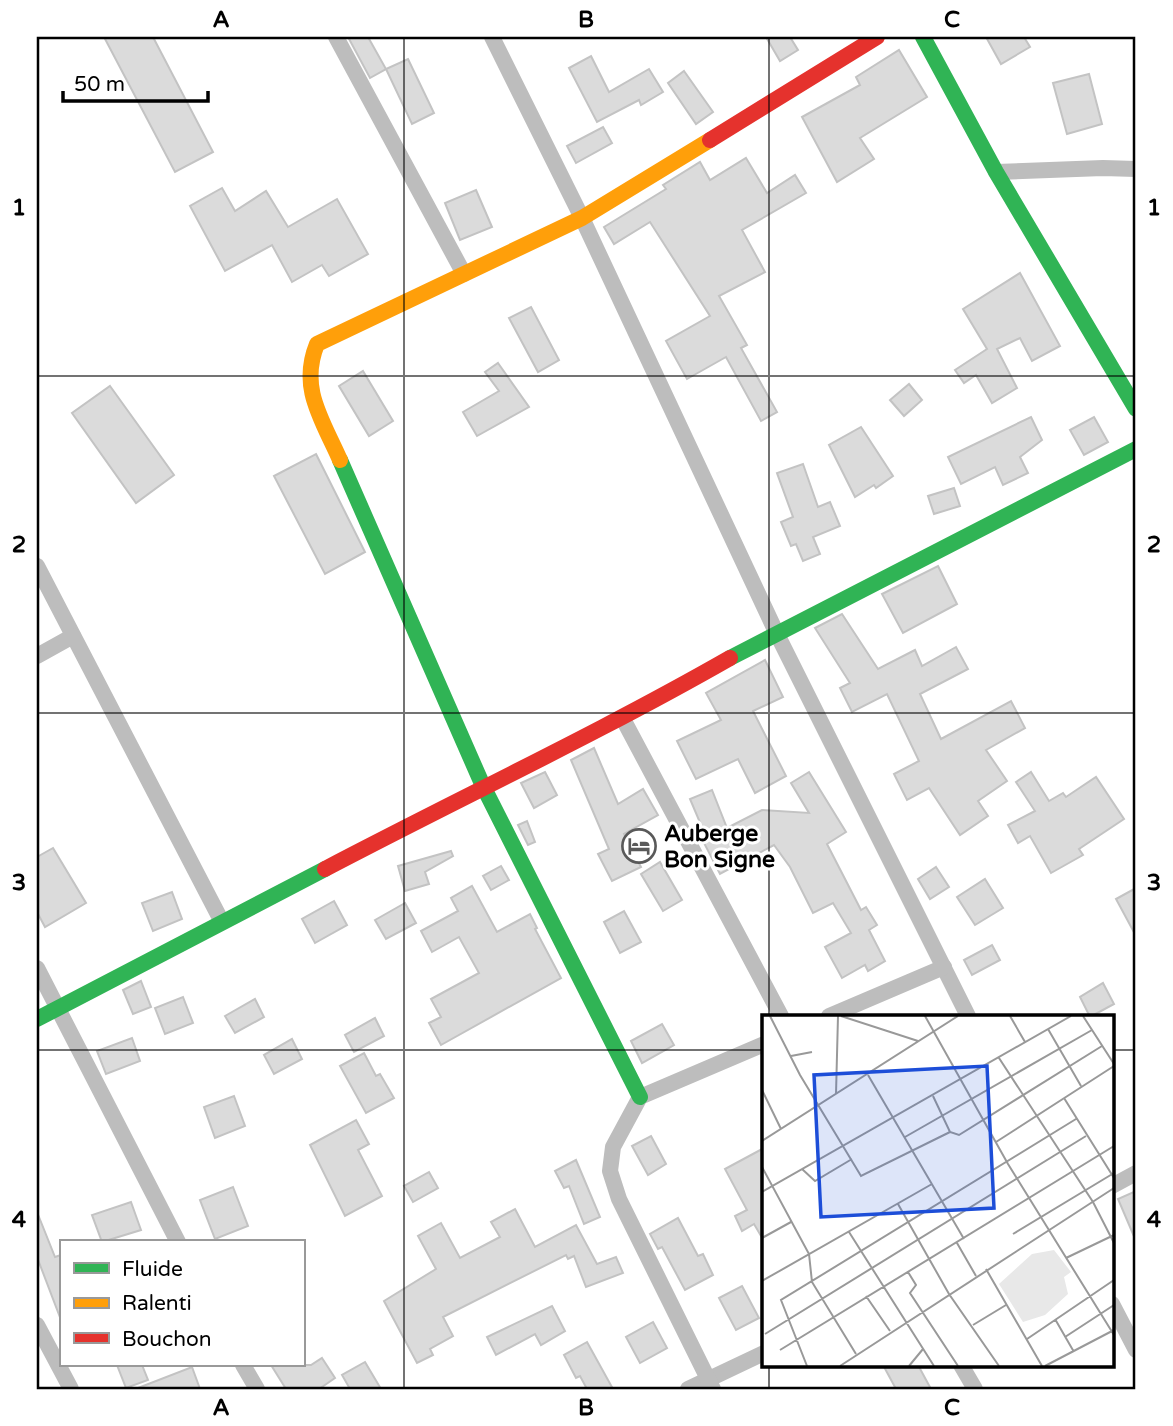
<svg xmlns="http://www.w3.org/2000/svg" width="1173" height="1426" font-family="'Varela Round',sans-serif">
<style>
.building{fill:#dbdbdb;stroke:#c3c3c3;stroke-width:2}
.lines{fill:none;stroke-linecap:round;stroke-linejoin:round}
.street{stroke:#bdbdbd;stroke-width:16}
.fast{stroke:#30b455;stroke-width:16}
.slow{stroke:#ff9f0a;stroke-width:16}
.jam{stroke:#e5322d;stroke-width:16}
.grid{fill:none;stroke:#000;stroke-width:2;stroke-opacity:0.55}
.labels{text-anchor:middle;stroke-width:6;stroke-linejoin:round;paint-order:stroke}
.poi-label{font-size:23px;font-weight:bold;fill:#000;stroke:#fff;text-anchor:start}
.inset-road{fill:none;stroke:#999;stroke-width:2}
.view{fill:#1d4ed8;fill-opacity:0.15;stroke:#1d4ed8;stroke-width:3.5}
.inset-edge{fill:none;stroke:#000;stroke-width:3.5}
.neatline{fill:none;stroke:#000;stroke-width:2.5}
.grid-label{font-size:23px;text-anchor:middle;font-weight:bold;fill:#000}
</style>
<rect width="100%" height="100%" fill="#fff"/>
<g class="building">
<path d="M104 37H153L213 152 175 172Z"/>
<path d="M348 37H368L386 69 370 78Z"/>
<path d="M766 37H790L798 50 780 61Z"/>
<path d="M986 37H1024L1030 47 1001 64Z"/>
<path d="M899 50 927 97 860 138 874 159 837 182 802 117 860 85 856 77Z"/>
<path d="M591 56 609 92 649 69 663 92 641 105 639 100 597 122 569 68Z"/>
<path d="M408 59 434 113 412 124 386 69Z"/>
<path d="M684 71 713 112 696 124 668 83Z"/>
<path d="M1089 74 1102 124 1067 134 1053 83Z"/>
<path d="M603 127 612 143 576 163 567 146Z"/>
<path d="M746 158 767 193 795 175 806 193 742 230 765 272 719 296 747 345 741 348 777 412 761 421 726 357 687 379 666 341 710 316 650 222 614 244 604 227 666 189 663 185 700 162 710 180Z"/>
<path d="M222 188 235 211 266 191 288 227 337 199 368 254 329 276 322 265 292 282 272 245 225 271 190 206Z"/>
<path d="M476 190 492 227 460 240 445 203Z"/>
<path d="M1020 273 1060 346 1032 361 1020 338 997 349 1017 388 992 403 976 375 964 383 955 370 987 349 963 309Z"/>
<path d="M531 307 559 360 538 372 509 318Z"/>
<path d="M498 363 529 407 477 436 463 412 499 391 485 372Z"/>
<path d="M363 371 393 421 369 436 339 386Z"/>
<path d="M909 384 922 400 904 416 890 400Z"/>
<path d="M110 386 174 475 136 503 72 413Z"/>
<path d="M1031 417 1042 440 1020 457 1028 473 1003 485 995 467 961 484 948 457Z"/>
<path d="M1094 417 1108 442 1084 455 1070 430Z"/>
<path d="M861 427 893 476 876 488 874 485 855 497 829 445Z"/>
<path d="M316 454 365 552 325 574 274 476Z"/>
<path d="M803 464 818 507 830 502 840 526 813 537 820 554 803 561 796 544 791 546 781 522 793 517 777 473Z"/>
<path d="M954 488 960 506 934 514 928 496Z"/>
<path d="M938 566 957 604 903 633 882 594Z"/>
<path d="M842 614 878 669 915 650 922 666 956 647 968 669 920 694 941 739 1011 701 1025 728 986 750 1007 781 978 801 988 816 960 835 929 788 907 800 894 774 919 761 887 694 852 712 840 688 850 683 815 628Z"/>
<path d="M765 660 783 697 753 711 786 776 755 793 738 759 696 779 677 741 721 720 706 693Z"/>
<path d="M594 748 618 804 643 789 658 815 624 834 641 867 612 881 598 854 609 849 571 760Z"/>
<path d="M545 772 557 795 534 808 521 783Z"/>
<path d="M809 772 846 832 827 844 861 910 866 907 877 925 869 930 885 961 868 971 865 965 842 978 825 947 851 933 833 903 813 913 790 867 774 845 720 874 703 841 707 839 690 799 712 790 727 828 762 810 809 813 791 783Z"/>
<path d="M1031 772 1049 801 1063 793 1066 797 1096 777 1124 819 1079 849 1083 855 1051 873 1030 836 1018 843 1008 825 1035 811 1016 782Z"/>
<path d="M527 821 535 842 528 845 518 825Z"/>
<path d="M53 848 86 903 45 927 37 912V857Z"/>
<path d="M451 851 453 856 425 872 429 884 405 891 398 866Z"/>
<path d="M660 862 682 900 663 911 641 874Z"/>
<path d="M501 866 509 880 491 890 483 876Z"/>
<path d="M936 867 949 887 930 899 918 879Z"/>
<path d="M985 879 1003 908 975 925 957 897Z"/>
<path d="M472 886 497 932 530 914 537 928 535 929 561 978 441 1045 429 1023 441 1017 431 999 479 973 459 937 432 952 421 931 458 911 451 898Z"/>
<path d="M1136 888V936L1116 899Z"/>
<path d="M172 892 182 919 153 931 142 903Z"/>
<path d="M334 901 347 925 315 943 302 919Z"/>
<path d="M405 903 416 923 386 939 375 920Z"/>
<path d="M624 911 641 942 620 953 604 922Z"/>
<path d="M992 945 1000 960 972 975 964 960Z"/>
<path d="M141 981 151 1007 133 1014 123 990Z"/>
<path d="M1103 983 1114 1004 1090 1017 1080 997Z"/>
<path d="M183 997 193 1023 165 1034 155 1008Z"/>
<path d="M255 999 264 1017 235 1033 225 1016Z"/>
<path d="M375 1018 384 1036 354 1052 345 1035Z"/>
<path d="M662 1024 674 1045 642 1063 631 1041Z"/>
<path d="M132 1038 140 1061 106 1074 97 1051Z"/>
<path d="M292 1039 302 1059 274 1074 264 1055Z"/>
<path d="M364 1053 376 1076 380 1074 394 1098 366 1113 340 1066Z"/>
<path d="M234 1096 245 1126 215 1138 204 1107Z"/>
<path d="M356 1120 369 1144 358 1150 382 1196 345 1216 310 1145Z"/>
<path d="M651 1136 666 1164 648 1175 632 1146Z"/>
<path d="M764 1148V1241L754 1224 742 1231 735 1216 747 1210 725 1169Z"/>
<path d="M576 1160 600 1217 584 1224 569 1186 564 1188 555 1171Z"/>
<path d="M429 1172 438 1188 413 1202 404 1186Z"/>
<path d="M233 1187 248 1226 215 1239 200 1200Z"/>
<path d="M1136 1191V1241L1118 1199Z"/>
<path d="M131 1202 141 1230 102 1242 92 1215Z"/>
<path d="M515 1209 535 1247 576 1225 597 1264 616 1257 623 1273 586 1287 574 1256 568 1259 566 1255 443 1317 453 1336 430 1349 433 1355 417 1363 384 1301 436 1269 418 1236 441 1223 460 1258 500 1237 491 1222Z"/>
<path d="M37 1212 55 1257 61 1255V1320L37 1257Z"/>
<path d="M678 1218 698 1256 703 1254 713 1275 685 1290 662 1247 658 1249 650 1234Z"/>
<path d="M742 1286 759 1318 736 1330 719 1298Z"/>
<path d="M552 1306 565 1331 541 1345 535 1334 496 1355 487 1337Z"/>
<path d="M653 1322 667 1348 640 1363 626 1337Z"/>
<path d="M587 1342 613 1389H587L580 1376 576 1378 564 1355Z"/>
<path d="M322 1358 335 1378 319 1389H286L271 1365H311Z"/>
<path d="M365 1362 381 1389H350L342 1375Z"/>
<path d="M117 1365H142L148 1380 126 1388Z"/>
<path d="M883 1365H918L931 1389H896Z"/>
<path d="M192 1367 200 1389H138V1388Z"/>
</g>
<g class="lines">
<g class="street">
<path d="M336 37 464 274"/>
<path d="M492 37 582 218 776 632 968 1016"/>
<path d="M996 172 1103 168 1136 169"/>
<path d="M37 566 222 922"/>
<path d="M37 656 73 636"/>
<path d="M623 719 781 1016"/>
<path d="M37 968 178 1242"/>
<path d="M829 1016 944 967"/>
<path d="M1112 1186 1136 1173"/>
<path d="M1112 1304 1136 1350"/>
<path d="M37 1325 71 1389"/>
<path d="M243 1365 257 1389"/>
<path d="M961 1365 975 1389"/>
<path d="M688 1389 764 1353"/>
<path d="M713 1389 619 1199 610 1171 613 1147 640 1097 764 1044"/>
</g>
<g class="fast">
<path d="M923 37 996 172 1136 409"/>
<path d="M340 460 483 786 640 1097"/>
<path d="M730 658 1136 449"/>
<path d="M37 1019 325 869"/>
</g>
<path class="slow" d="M340 460C322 419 299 388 317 344L582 218 710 140"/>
<g class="jam">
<path d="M710 140 877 37"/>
<path d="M325 869C460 798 597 734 730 658"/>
</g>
</g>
<path class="grid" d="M404 37V1389M769 37V1016M37 376H1136M37 713H1136M37 1050H764M1112 1050H1136M769 1365V1389"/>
<defs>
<g id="hotel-ring" transform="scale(1.75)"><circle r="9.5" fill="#fff" stroke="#595959" stroke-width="1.5"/><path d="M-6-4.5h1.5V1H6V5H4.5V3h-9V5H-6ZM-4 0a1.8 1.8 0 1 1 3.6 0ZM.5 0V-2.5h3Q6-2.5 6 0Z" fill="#595959"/></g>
</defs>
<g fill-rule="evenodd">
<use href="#hotel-ring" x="639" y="846"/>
</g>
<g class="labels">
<g class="poi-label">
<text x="664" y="841">Auberge<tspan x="664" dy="26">Bon Signe</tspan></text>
</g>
</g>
<g transform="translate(762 1015)">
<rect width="352" height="352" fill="#fff"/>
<path d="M292 235 309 257 302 262 306 279 283 300 261 307 237 269 270 239Z" fill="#e8e8e8"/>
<path class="inset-road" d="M8 1 38 60 99 161 188 117M79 1 156 26M163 1 246 149 352 320M248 1 263 27M321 1 352 49M286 14 319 71M29 41 50 37M237 43 331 187 352 228M106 60 202 224M0 75 19 114M74 79 76 1M171 81 188 117 197 120 340 31M302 83 352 163M143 122 330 15M0 126 196 1M234 127 352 51M0 152 47 239 50 267 94 339M40 154 53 166 90 144M0 177 309 1M136 189 187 279 237 351M87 217 172 351M251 219 352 158M0 223 29 207M195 228 214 261M304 243 352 220M224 254 280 351M146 257 154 270 148 278 196 351M0 266 170 169M104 281 128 316M293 304 312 337M211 310 244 290M3 319 324 121M303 322 352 290M265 324 352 265M18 335 352 131M45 351 19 285 314 104M78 351 352 173M147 351 161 334M283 351 352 315"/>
<path class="view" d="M225 51 232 193 59 202 52 60Z"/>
<rect width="352" height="352" class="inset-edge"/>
</g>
<rect width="1173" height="1426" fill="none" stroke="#ffffff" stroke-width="77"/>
<rect x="60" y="1240" width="245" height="126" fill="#ffffff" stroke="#999999" stroke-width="2"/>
<rect x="74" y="1263" width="35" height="10" fill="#30b455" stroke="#999999" stroke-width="2"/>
<text x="122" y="1276" font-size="21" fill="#000000">Fluide</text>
<rect x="74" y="1298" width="35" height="10" fill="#ff9f0a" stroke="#999999" stroke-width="2"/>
<text x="122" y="1310" font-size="21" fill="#000000">Ralenti</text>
<rect x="74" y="1333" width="35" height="10" fill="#e5322d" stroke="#999999" stroke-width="2"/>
<text x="122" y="1346" font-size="21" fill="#000000">Bouchon</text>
<path d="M63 91v10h145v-10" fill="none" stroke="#000000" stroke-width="3.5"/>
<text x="74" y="91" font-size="21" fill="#000000" stroke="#ffffff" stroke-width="5" paint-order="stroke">50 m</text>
<rect x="38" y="38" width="1096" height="1350" class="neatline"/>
<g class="grid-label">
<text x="221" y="27">A</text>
<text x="586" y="27">B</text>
<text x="952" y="27">C</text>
<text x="19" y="215">1</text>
<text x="1154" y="215">1</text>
<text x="19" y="552">2</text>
<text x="1154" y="552">2</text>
<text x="19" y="890">3</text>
<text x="1154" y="890">3</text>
<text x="19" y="1227">4</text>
<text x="1154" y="1227">4</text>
<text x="221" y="1415">A</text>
<text x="586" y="1415">B</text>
<text x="952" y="1415">C</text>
</g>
</svg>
